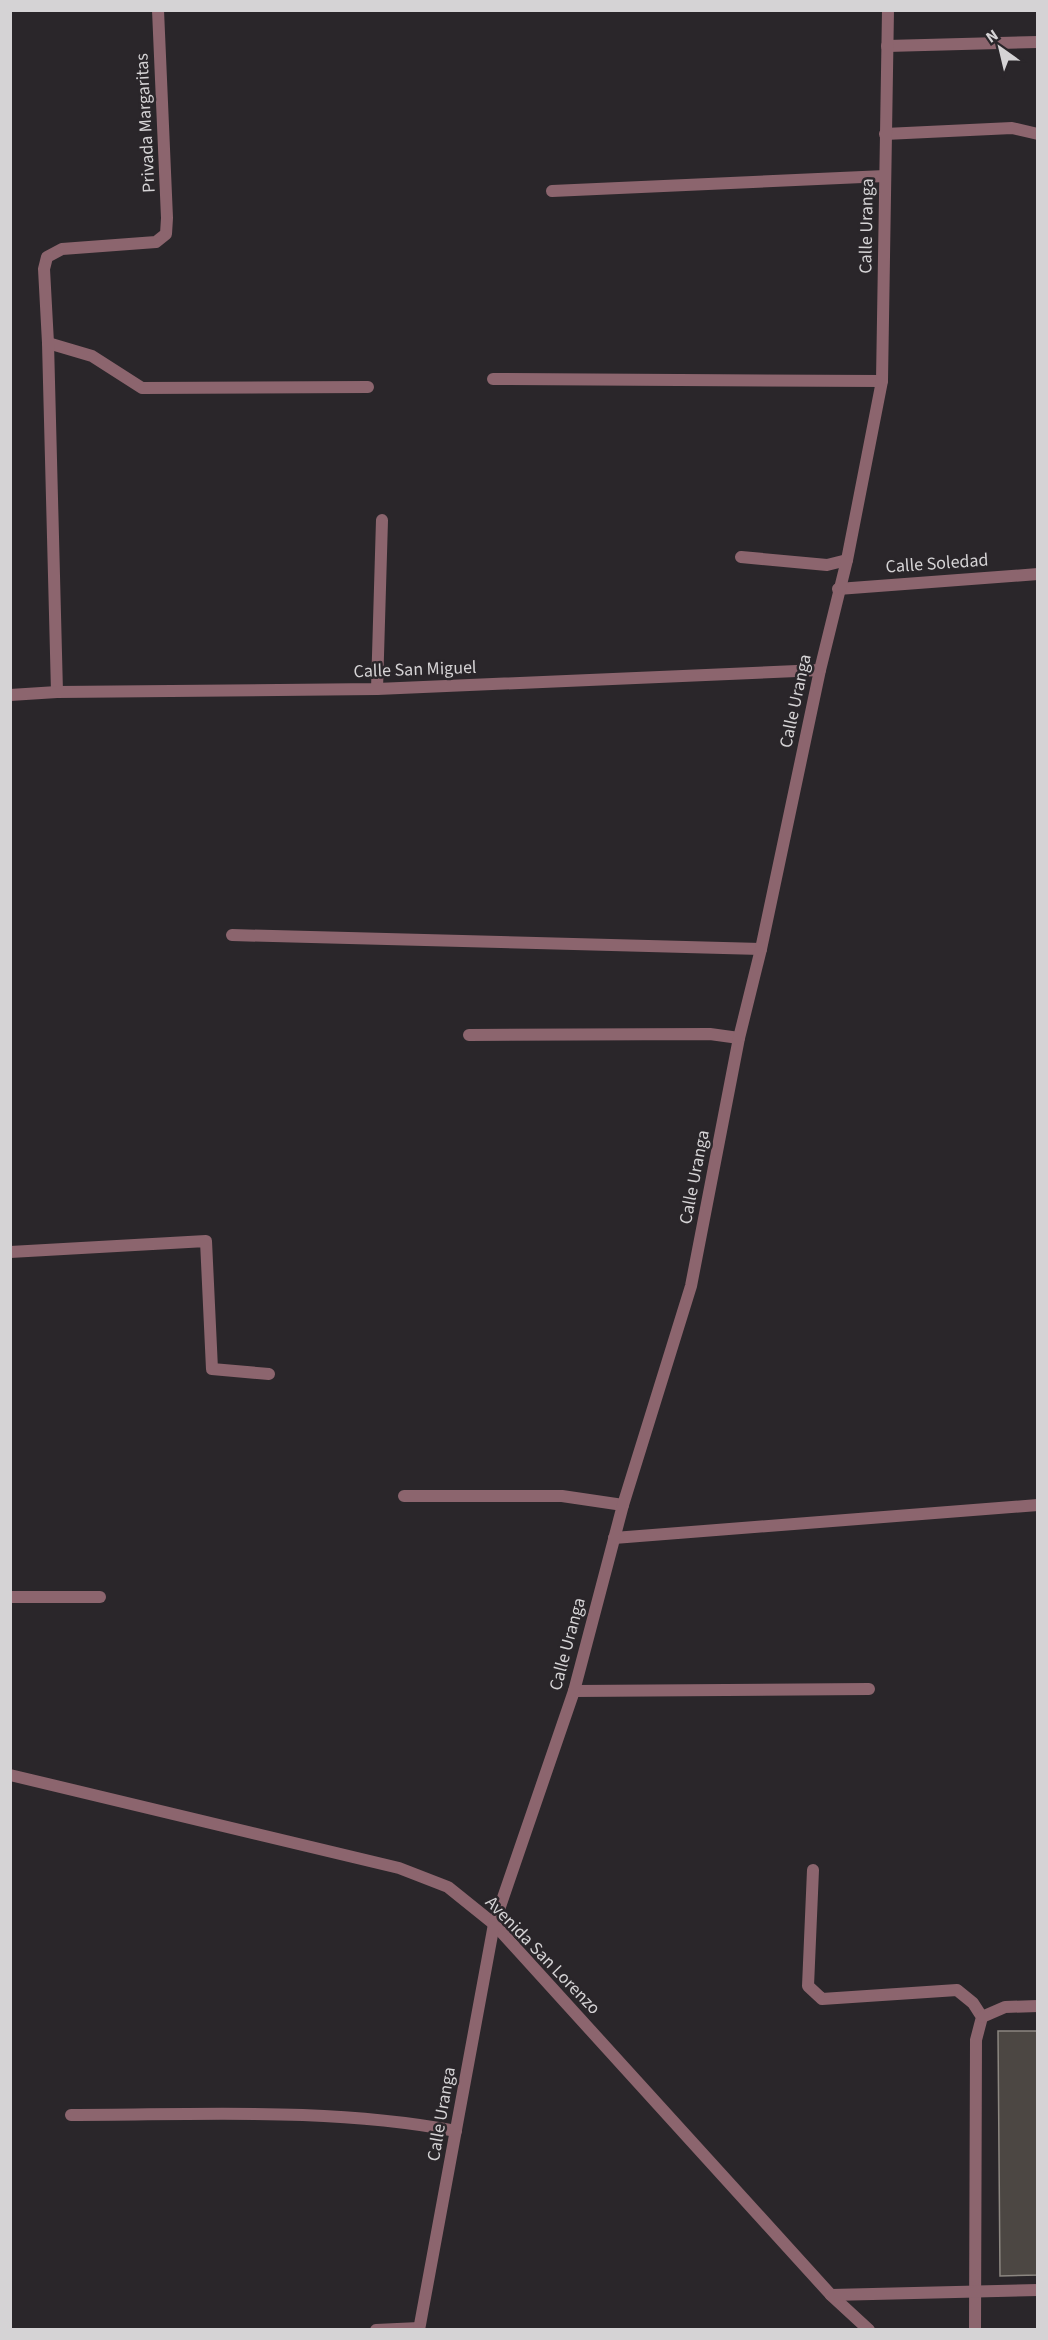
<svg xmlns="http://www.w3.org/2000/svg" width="1048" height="2340" font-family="'Source Sans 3',sans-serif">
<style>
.building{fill:#4c4743;stroke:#8c8781;stroke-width:1.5}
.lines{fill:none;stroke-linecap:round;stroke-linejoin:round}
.service{stroke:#8c656e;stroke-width:12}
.minor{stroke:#8c656e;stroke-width:12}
.labels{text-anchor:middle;stroke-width:5;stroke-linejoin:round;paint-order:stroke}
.street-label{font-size:18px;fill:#d5d3d5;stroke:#2a262a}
</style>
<rect width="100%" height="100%" fill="#2a262a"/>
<path class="building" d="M998 2031H1038V2275L1000 2276Z"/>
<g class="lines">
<g class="service">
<path d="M887 46 1038 42"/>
<path d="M493 379 882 381"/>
<path d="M741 557 827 565 847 560"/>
<path d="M469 1035 710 1034 739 1038"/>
<path d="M404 1496H562L623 1505"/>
</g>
<g class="minor">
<path d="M885 134 1012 128 1038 134"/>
<path d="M552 191 885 176"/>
<path d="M48 343 92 356 142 388 368 387"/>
<path d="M838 589 1038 574"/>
<path d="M377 689 382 520"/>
<path d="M57 692 48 343 44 269 47 257 62 249 156 242 166 234 167 218 158 10"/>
<path d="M10 695 57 692 377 689 820 670"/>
<path d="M232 935 761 949"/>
<path d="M10 1252 206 1241 212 1369 269 1374"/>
<path d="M614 1538 1038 1505"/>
<path d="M10 1597H100"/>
<path d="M574 1691 869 1689"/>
<path d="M10 1775 399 1868 448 1887 494 1924 831 2295 869 2330"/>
<path d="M813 1870 808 1986 822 1999 957 1990 973 2003 982 2017 976 2040 975 2330"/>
<path d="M982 2017 1005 2007 1038 2006"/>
<path d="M71 2115C199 2115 330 2107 456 2131"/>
<path d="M831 2295 1038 2290"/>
<path d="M376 2330 419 2328"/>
<path d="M419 2330 494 1924 574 1691 623 1505 691 1286 739 1038 761 949 820 670 847 560 882 381 888 10"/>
</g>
</g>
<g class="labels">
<g class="street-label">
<text transform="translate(145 123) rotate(-93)" y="6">Privada Margaritas</text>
<text transform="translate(866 226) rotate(-89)" y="6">Calle Uranga</text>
<text transform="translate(937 563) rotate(-4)" y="6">Calle Soledad</text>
<text transform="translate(415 669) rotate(-2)" y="6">Calle San Miguel</text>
<text transform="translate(795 701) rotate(-78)" y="6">Calle Uranga</text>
<text transform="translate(694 1177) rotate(-79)" y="6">Calle Uranga</text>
<text transform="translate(567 1644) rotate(-75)" y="6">Calle Uranga</text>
<text transform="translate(543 1955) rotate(46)" y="6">Avenida San Lorenzo</text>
<text transform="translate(441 2114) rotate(-80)" y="6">Calle Uranga</text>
</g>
</g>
<rect width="1048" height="2340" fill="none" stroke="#d5d3d5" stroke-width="24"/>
<g transform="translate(1000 48) rotate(326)" stroke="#2a262a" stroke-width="4.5" paint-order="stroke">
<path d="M0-4.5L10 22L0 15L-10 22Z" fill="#d5d3d5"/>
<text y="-9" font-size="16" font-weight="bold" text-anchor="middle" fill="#d5d3d5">N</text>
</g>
</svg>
